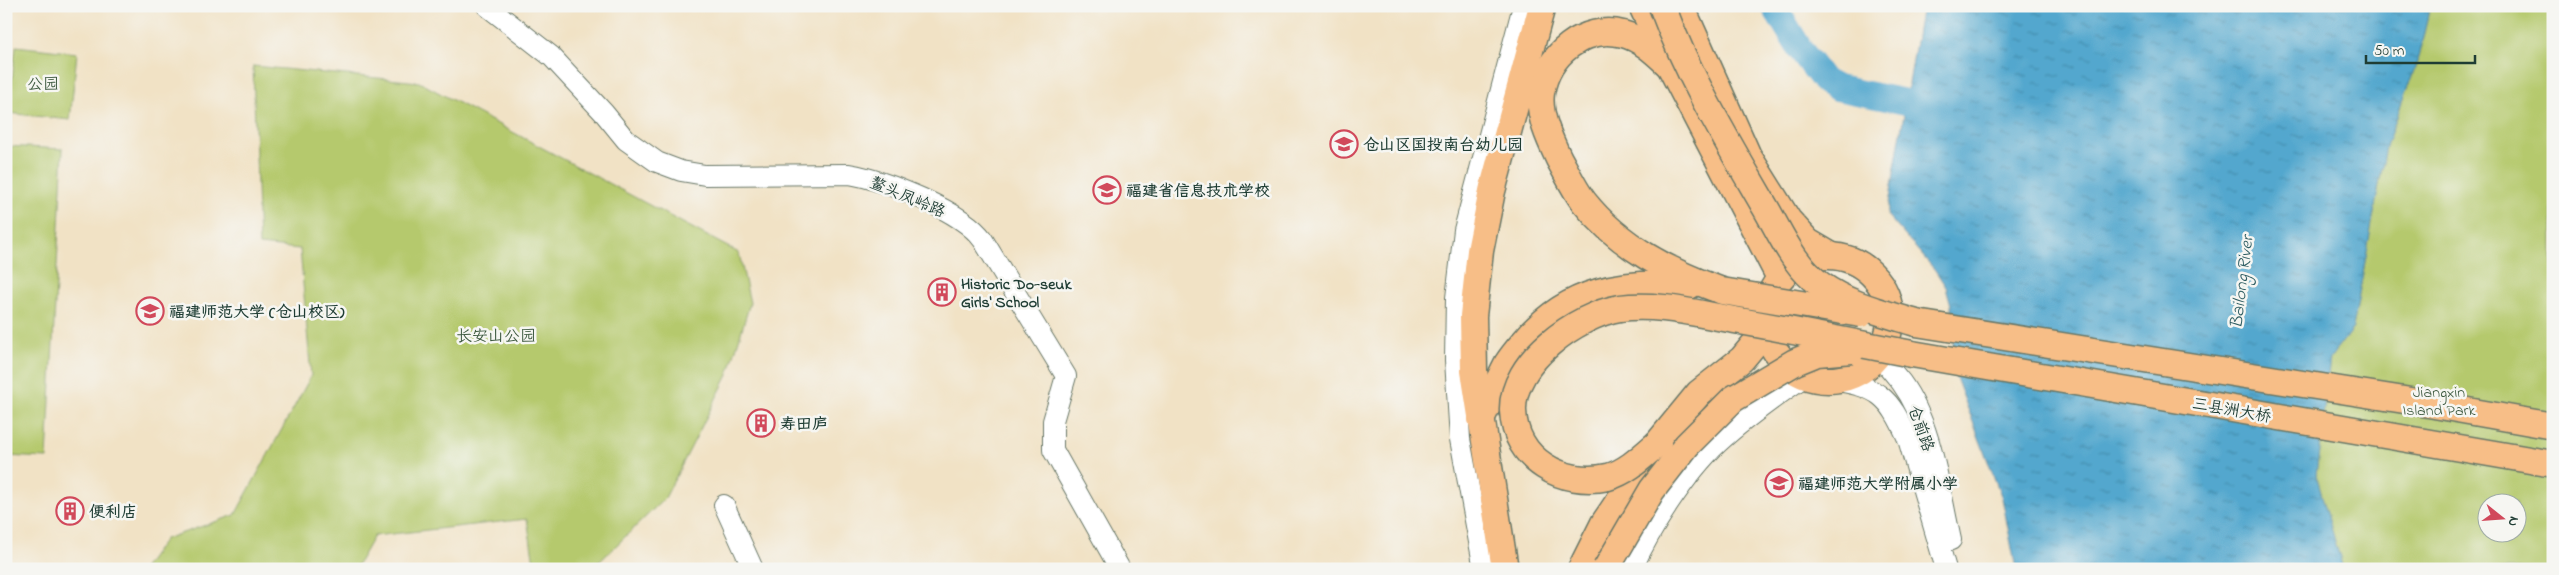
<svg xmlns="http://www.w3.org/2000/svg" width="2559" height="575" font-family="'Indie Flower','LXGW WenKai TC',sans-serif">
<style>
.park{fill:#b5c96d;stroke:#6a8350;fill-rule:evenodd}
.water{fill:url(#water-ripples);stroke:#387281}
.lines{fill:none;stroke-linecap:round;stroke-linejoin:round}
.river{stroke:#52a7ce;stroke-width:26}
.minor-casing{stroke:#687767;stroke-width:22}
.major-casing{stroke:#687767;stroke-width:29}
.minor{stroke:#fff;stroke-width:20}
.major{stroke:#f7be87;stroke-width:26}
.major-bridge-casing{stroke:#687767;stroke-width:29;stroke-linecap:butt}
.major-bridge{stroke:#f7be87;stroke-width:26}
.labels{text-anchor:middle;stroke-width:5;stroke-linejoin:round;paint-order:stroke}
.park-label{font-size:16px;fill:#3d593f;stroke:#f6f6f2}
.poi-label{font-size:16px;font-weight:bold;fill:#1f3d34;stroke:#f6f6f2;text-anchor:start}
.street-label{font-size:16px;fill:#1f3d34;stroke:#f6f6f2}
.water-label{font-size:18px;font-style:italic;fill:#2e5d62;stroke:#f6f6f2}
</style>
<defs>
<pattern id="water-ripples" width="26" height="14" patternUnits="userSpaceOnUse" patternTransform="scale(1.25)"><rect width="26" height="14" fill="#52a7ce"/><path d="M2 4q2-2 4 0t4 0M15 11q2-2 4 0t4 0" fill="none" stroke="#4389a8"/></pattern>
</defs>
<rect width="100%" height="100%" fill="#f6f6f2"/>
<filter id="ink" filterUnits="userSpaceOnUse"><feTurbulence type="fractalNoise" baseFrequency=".02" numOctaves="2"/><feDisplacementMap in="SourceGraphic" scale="10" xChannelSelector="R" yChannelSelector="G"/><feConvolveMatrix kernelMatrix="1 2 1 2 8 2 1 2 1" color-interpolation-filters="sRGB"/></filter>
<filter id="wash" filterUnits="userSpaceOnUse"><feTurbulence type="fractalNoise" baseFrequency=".0096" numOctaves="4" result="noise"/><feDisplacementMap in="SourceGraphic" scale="20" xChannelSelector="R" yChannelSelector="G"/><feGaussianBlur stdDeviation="1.12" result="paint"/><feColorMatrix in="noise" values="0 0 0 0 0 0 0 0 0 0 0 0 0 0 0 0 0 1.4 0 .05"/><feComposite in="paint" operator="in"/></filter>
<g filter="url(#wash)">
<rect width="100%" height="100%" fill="#f1e2c5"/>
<g class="park">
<path d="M2430 6H2553V569H2343L2316 475 2330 358 2353 328 2386 146 2417 62ZM2486 502H2516V532H2486Z"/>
<path d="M16 46 77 53 70 120 8 113Z"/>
<path d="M253 66 419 82 739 253 750 303 728 375 665 498 592 569H535L527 519 374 536 355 569H143L165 539 235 515 311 376 300 249 259 245Z"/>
<path d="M6 146 63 149 47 458 6 456Z"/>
</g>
<path class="water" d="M1922 6H2430L2417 62 2386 146 2353 328 2330 358 2316 475 2343 569H2016L2002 498 1955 375 1951 305 1946 287 1935 270 1887 215Z"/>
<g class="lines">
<path class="river" d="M1774 6 1800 49 1824 81 1837 88 1906 102 1938 113"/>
</g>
</g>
<g filter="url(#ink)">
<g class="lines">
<g class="minor-casing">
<g id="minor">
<path d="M487 6 551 56 604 113 626 140 657 162 681 171 705 175 849 174C884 180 963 211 983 240L1066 376 1053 421V450L1120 569"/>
<path d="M1878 356C1886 364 1894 373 1901 382 1933 426 1939 488 1951 540"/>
<path d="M1832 380C1879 387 1889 396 1908 439L1946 569"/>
<path d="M724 505 753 569"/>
<path d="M1484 569 1460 439 1455 360 1456 298 1464 230 1523 6"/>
<path d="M1632 569C1650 529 1686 473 1718 443 1745 418 1776 396 1807 375"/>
</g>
</g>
<g class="major-casing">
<g id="major">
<path d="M1642 6 1670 66 1780 278"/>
<path d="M1681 6 1748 156 1788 220 1808 242 1830 255"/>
<path d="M1670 66C1656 53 1642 39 1623 34 1584 24 1547 55 1541 93 1538 115 1550 140 1559 159 1567 173 1574 189 1584 202 1620 247 1669 272 1722 291"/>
<circle cx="1828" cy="318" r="62"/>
<path d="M1916 323 2417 402 2553 426"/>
<path d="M1912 354 2553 464"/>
<path d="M1481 419C1490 401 1498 381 1507 364 1512 356 1518 349 1524 342 1567 289 1625 280 1689 286"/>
<path d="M1505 569 1474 371 1473 316 1480 251 1492 191 1542 6"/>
<path d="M1581 569 1604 523 1658 443 1699 393 1742 359 1767 329"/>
</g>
</g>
<use href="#minor" class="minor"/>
<use href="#major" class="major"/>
<g class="major-bridge-casing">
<g id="major-bridge">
<path d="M1662 6C1688 76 1727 141 1764 205 1780 232 1794 267 1821 285 1849 305 1884 313 1916 323"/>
<path d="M1722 291 1861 314"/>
<path d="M1658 443C1643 456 1627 472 1608 477 1563 487 1515 460 1513 411 1511 362 1577 315 1620 308 1656 303 1694 313 1729 319 1790 330 1851 342 1912 354"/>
<path d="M1606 569 1652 490 1687 445 1733 399 1795 362 1817 353 1852 350"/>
</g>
</g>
<use href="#major-bridge" class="major-bridge"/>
</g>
</g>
<defs>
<g id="school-ring" transform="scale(1.4375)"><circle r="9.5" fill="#f6f6f2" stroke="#d1495b" stroke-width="1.5"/><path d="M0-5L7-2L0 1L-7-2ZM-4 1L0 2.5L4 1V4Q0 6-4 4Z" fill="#d1495b"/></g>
<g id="building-ring" transform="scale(1.4375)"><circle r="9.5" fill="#f6f6f2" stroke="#d1495b" stroke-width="1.5"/><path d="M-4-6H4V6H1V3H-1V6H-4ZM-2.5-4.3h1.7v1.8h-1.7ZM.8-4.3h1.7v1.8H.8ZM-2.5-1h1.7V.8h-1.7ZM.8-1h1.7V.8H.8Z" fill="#d1495b"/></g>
<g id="university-ring" transform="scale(1.4375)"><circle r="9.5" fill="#f6f6f2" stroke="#d1495b" stroke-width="1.5"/><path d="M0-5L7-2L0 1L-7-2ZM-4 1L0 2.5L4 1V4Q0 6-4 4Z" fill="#d1495b"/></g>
</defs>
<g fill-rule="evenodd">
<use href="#school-ring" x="1344" y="144"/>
<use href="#school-ring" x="1107" y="190"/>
<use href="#building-ring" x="942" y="292"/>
<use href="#university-ring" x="150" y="311"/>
<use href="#building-ring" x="761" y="423"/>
<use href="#school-ring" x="1779" y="483"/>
<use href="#building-ring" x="70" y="511"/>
</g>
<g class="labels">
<g class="park-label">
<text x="43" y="89">公园</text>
<text x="496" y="341">长安山公园</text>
<text x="2439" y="397">Jiangxin<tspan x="2439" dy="18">Island Park</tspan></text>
</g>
<g class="poi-label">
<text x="1363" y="150">仓山区国投南台幼儿园</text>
<text x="1126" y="196">福建省信息技术学校</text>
<text x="961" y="289">Historic Do-seuk<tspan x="961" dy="18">Girls' School</tspan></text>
<text x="169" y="317">福建师范大学 (仓山校区)</text>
<text x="780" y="429">寿田庐</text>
<text x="1798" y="489">福建师范大学附属小学</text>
<text x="89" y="517">便利店</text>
</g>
<g class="street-label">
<text transform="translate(908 196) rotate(23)" y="6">鳌头凤岭路</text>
<text transform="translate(2232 409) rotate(10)" y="6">三县洲大桥</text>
<text transform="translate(1922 428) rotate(70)" y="6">仓前路</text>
</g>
<g class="water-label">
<text transform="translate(2241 282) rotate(-83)" y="6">Bailong River</text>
</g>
</g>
<rect width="2559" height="575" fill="none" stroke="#f6f6f2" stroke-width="25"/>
<g transform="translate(2502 518) rotate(107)"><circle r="24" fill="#f6f6f2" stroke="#a0aca6"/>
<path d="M0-4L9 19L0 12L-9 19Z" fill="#d1495b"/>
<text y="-8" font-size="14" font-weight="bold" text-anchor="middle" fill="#1f3d34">N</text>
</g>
<path d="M2366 55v8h109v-8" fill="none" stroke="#1f3d34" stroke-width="2.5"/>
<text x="2374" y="55" font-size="15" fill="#1f3d34" stroke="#f6f6f2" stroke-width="4" paint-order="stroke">50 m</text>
</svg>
